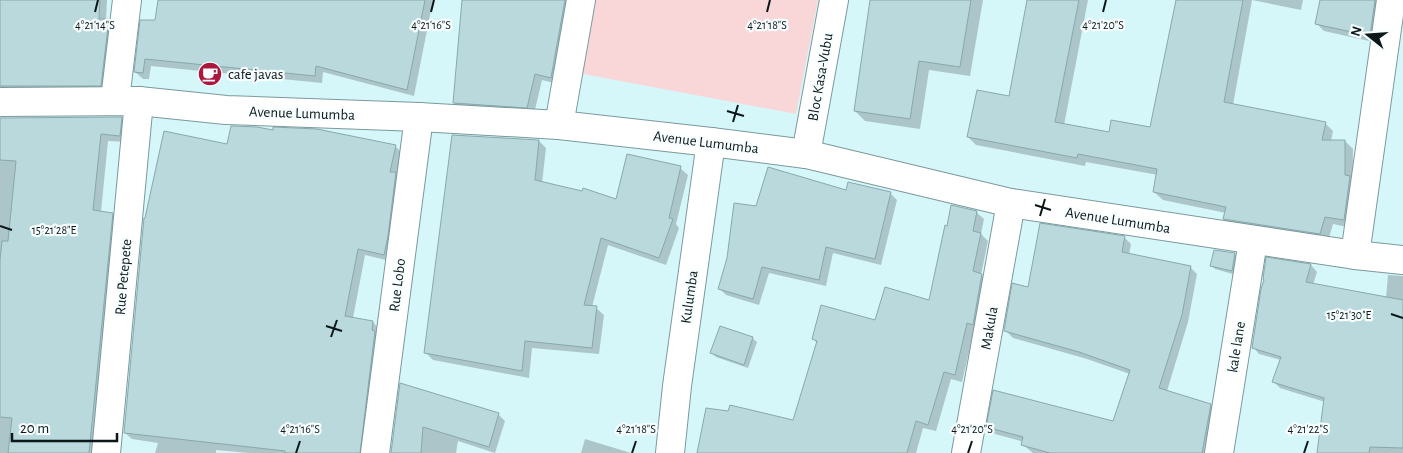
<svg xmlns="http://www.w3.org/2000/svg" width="1403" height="453" font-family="'Alegreya Sans',sans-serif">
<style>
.green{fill:#f9d7d9}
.shadow{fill:#0003}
.building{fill:#b9d9dc;stroke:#89a8ab}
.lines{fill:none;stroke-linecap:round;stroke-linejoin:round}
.street-casing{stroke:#7b999d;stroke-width:30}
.secondary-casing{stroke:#7b999d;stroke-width:30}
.street{stroke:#fff;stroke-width:28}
.secondary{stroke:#fff;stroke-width:28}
.ticks{fill:none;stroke:#0b1718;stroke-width:2}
.labels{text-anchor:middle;stroke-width:4.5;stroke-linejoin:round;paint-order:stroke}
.poi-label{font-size:15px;fill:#0b1718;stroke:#f8feff;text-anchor:start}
.street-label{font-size:15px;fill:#0b1718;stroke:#f8feff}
.ticks-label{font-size:12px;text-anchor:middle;fill:#0b1718;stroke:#f8feff;stroke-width:4.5;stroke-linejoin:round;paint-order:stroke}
</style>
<rect width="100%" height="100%" fill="#d6f7fa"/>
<path class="green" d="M592 0H818L796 114 578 73Z"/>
<g class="shadow">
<path d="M0 0H107L106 21H108L116 28 108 92 0 95Z"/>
<path d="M210 0H433L414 96 323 72 322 83 151 66 149 79H143L135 72 141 21 204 23Z"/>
<path d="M463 0H575L558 84 542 80 534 114 461 110 454 103Z"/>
<path d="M871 0H983L970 76 929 70 920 129 865 121 855 111Z"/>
<path d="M1028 0H1088L1064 125 1110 134 1151 128 1177 0H1303L1301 10 1252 0 1233 105 1325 123 1333 131 1331 141H1345L1353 149 1352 228 1333 224 1328 241 1232 227 1224 219 1226 213 1163 200 1154 192 1158 175 1086 162 1085 166 976 145 968 137 1010 98Z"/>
<path d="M1321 0H1376L1383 7 1378 43 1324 31 1316 23Z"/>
<path d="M121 118 128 125 127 142 108 141 101 212 112 214 119 221 97 453H0V119Z"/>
<path d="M539 141 546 148 542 183 617 201 680 168 688 175 676 224 679 228 666 265 608 245 592 307 596 308 604 315 599 354 532 348 529 378 433 360 425 352Z"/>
<path d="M228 145 395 146 402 153 397 176 402 180 390 261 365 255 353 318 373 322 379 329 366 453H249L216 450V453H155L158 443 132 439 125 433Z"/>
<path d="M847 192 891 194 897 200 881 265 833 253 826 286 769 273 759 305 726 295 719 288 757 207Z"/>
<path d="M976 212 984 219 981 234 988 241 981 275 989 283 980 332 974 330 962 382 951 379 936 431 923 428 916 453H736L794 421 818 344 813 339 876 322 930 302Z"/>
<path d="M1124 237 1131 244 1129 255 1190 267 1197 274 1188 322 1167 391 1210 405 1218 412 1211 453H1033L1023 445 1024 442 995 434 988 427 1114 423 1130 374 1087 359 1013 338 1005 330 1028 289Z"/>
<path d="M1235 254 1239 258 1236 275 1215 269 1211 265Z"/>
<path d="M1267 259 1311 265 1317 272 1313 285 1386 298 1388 275 1403 276V453H1318L1325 402 1280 388 1274 382 1281 360 1259 354 1253 347 1265 280Z"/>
<path d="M752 338 757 342 748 368 716 357 712 353Z"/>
<path d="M401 385 498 414 505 421 495 453 458 441 456 453H392Z"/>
<path d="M585 439 631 453H581Z"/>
</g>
<g class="building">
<path d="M0 0H100L99 19H109L101 86H0Z"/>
<path d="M158 0H425L407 90 316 66 315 76 145 59 143 73 134 72 140 20H155Z"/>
<path d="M462 0H565L551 78 535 74 527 108 453 103Z"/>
<path d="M870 0H971L960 67 919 61 910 119 854 111Z"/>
<path d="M1027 0H1079L1055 122 1109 132 1111 120 1150 127 1176 0H1243L1224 102 1326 122 1322 140H1345V175L1350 176 1344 220 1325 217 1320 234 1223 219 1226 207 1153 192 1157 169 1078 154 1077 158 967 137 977 90 1009 96Z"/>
<path d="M1320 0H1375L1370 36 1315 24Z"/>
<path d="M122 117 120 136 101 134 93 210 113 213 89 453H8L12 418 0 417V260L2 241H8L16 161 0 160V118Z"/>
<path d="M231 126 257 127 273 130V127L317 129 396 145 390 172H396L388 236 384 255 358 249 345 316 373 321 372 330 375 331 360 453H285V451L124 433 144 218H145L164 131 227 144Z"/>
<path d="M452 135 539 140 535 180 582 191 583 188 616 199 627 154 681 166 669 218 673 219 659 258 601 238 584 305 597 306 592 348 525 341 522 371 424 353Z"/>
<path d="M768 167 846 190 848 182 891 192 875 259 826 247 819 280 762 267 753 299 718 289 727 258 734 203 756 206Z"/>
<path d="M951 205 977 211 973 231 981 233 973 271 982 274 973 325 967 323 955 375 944 372 928 425 916 421 907 453H697L706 408 728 411 730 405 793 420 817 341 812 339 821 305 875 320 885 287 929 300 945 225 947 226Z"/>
<path d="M1040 223 1125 236 1122 252 1191 266 1182 315 1159 388 1211 404 1202 453H1050L1021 445 1023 437 986 427 993 390 1113 421 1130 370 1079 352 1004 331 1012 283 1028 287Z"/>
<path d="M1214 250 1235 253 1232 271 1210 266Z"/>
<path d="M1266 257 1311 264 1306 282 1403 300V448L1370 447 1369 453H1317L1324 398 1272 382 1281 357 1252 348 1261 289 1264 280 1263 279Z"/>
<path d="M720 326 753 337 744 365 710 353Z"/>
<path d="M400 383 499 413 489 447 423 427 421 453H391Z"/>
</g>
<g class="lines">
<g class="street-casing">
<g id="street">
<path d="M115 100 127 0"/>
<path d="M559 125 581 0"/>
<path d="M711 142 806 154 1011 203 1355 255 1403 260"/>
<path d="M806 154 834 0"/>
<path d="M1355 255 1391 0"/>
<path d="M106 453 139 101"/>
<path d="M375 453 419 117"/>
<path d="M966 453 1011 203"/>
<path d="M1219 453 1253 241"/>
</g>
</g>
<g class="secondary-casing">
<path id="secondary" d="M0 102 139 101 226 110 419 117 559 125 711 142 677 386 670 453"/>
</g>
<use href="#street" class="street"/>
<use href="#secondary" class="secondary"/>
</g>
<path class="ticks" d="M95 12 98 0M431 12 434 0M767 12 770 0M1103 12 1106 0M727 111 744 116M733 122 738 105M1035 205 1051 210M1040 216 1045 199M0 226 12 230M1391 314 1403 318M326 326 342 331M331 337 337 320M296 453 300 441M632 453 636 441M968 453 972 441M1304 453 1308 441"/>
<defs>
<g id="cafe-disc" transform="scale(1.25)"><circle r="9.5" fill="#ac173e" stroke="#f8feff"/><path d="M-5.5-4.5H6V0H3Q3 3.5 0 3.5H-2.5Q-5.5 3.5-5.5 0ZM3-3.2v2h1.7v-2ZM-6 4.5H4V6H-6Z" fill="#fff"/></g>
</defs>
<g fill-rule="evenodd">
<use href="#cafe-disc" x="210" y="74"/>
</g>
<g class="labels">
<g class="poi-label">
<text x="228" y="79">cafe javas</text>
</g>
<g class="street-label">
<text transform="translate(820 77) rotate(-80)" y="5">Bloc Kasa-Vubu</text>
<text transform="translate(302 113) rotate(2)" y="5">Avenue Lumumba</text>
<text transform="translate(706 142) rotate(7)" y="5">Avenue Lumumba</text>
<text transform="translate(1118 220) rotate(9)" y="5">Avenue Lumumba</text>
<text transform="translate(123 277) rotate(-85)" y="5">Rue Petepete</text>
<text transform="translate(397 285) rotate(-83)" y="5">Rue Lobo</text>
<text transform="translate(689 297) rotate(-82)" y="5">Kulumba</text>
<text transform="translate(989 328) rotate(-80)" y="5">Makula</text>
<text transform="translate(1236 347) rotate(-81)" y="5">kale lane</text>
</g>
</g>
<g class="ticks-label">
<text x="95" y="29">4°21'14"S</text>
<text x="431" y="29">4°21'16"S</text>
<text x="767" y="29">4°21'18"S</text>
<text x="1103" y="29">4°21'20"S</text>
<text x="54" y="234">15°21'28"E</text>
<text x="1349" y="319">15°21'30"E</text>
<text x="300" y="433">4°21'16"S</text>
<text x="636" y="433">4°21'18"S</text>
<text x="972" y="433">4°21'20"S</text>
<text x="1308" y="433">4°21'22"S</text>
</g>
<g transform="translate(1368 35) rotate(287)" stroke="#f8feff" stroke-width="4" paint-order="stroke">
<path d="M0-4L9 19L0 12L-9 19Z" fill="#0b1718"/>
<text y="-8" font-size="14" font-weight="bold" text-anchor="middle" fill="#0b1718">N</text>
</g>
<path d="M12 433v8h105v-8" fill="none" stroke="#0b1718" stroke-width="2.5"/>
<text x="20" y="433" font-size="15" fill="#0b1718" stroke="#f8feff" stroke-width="4" paint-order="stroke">20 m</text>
</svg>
